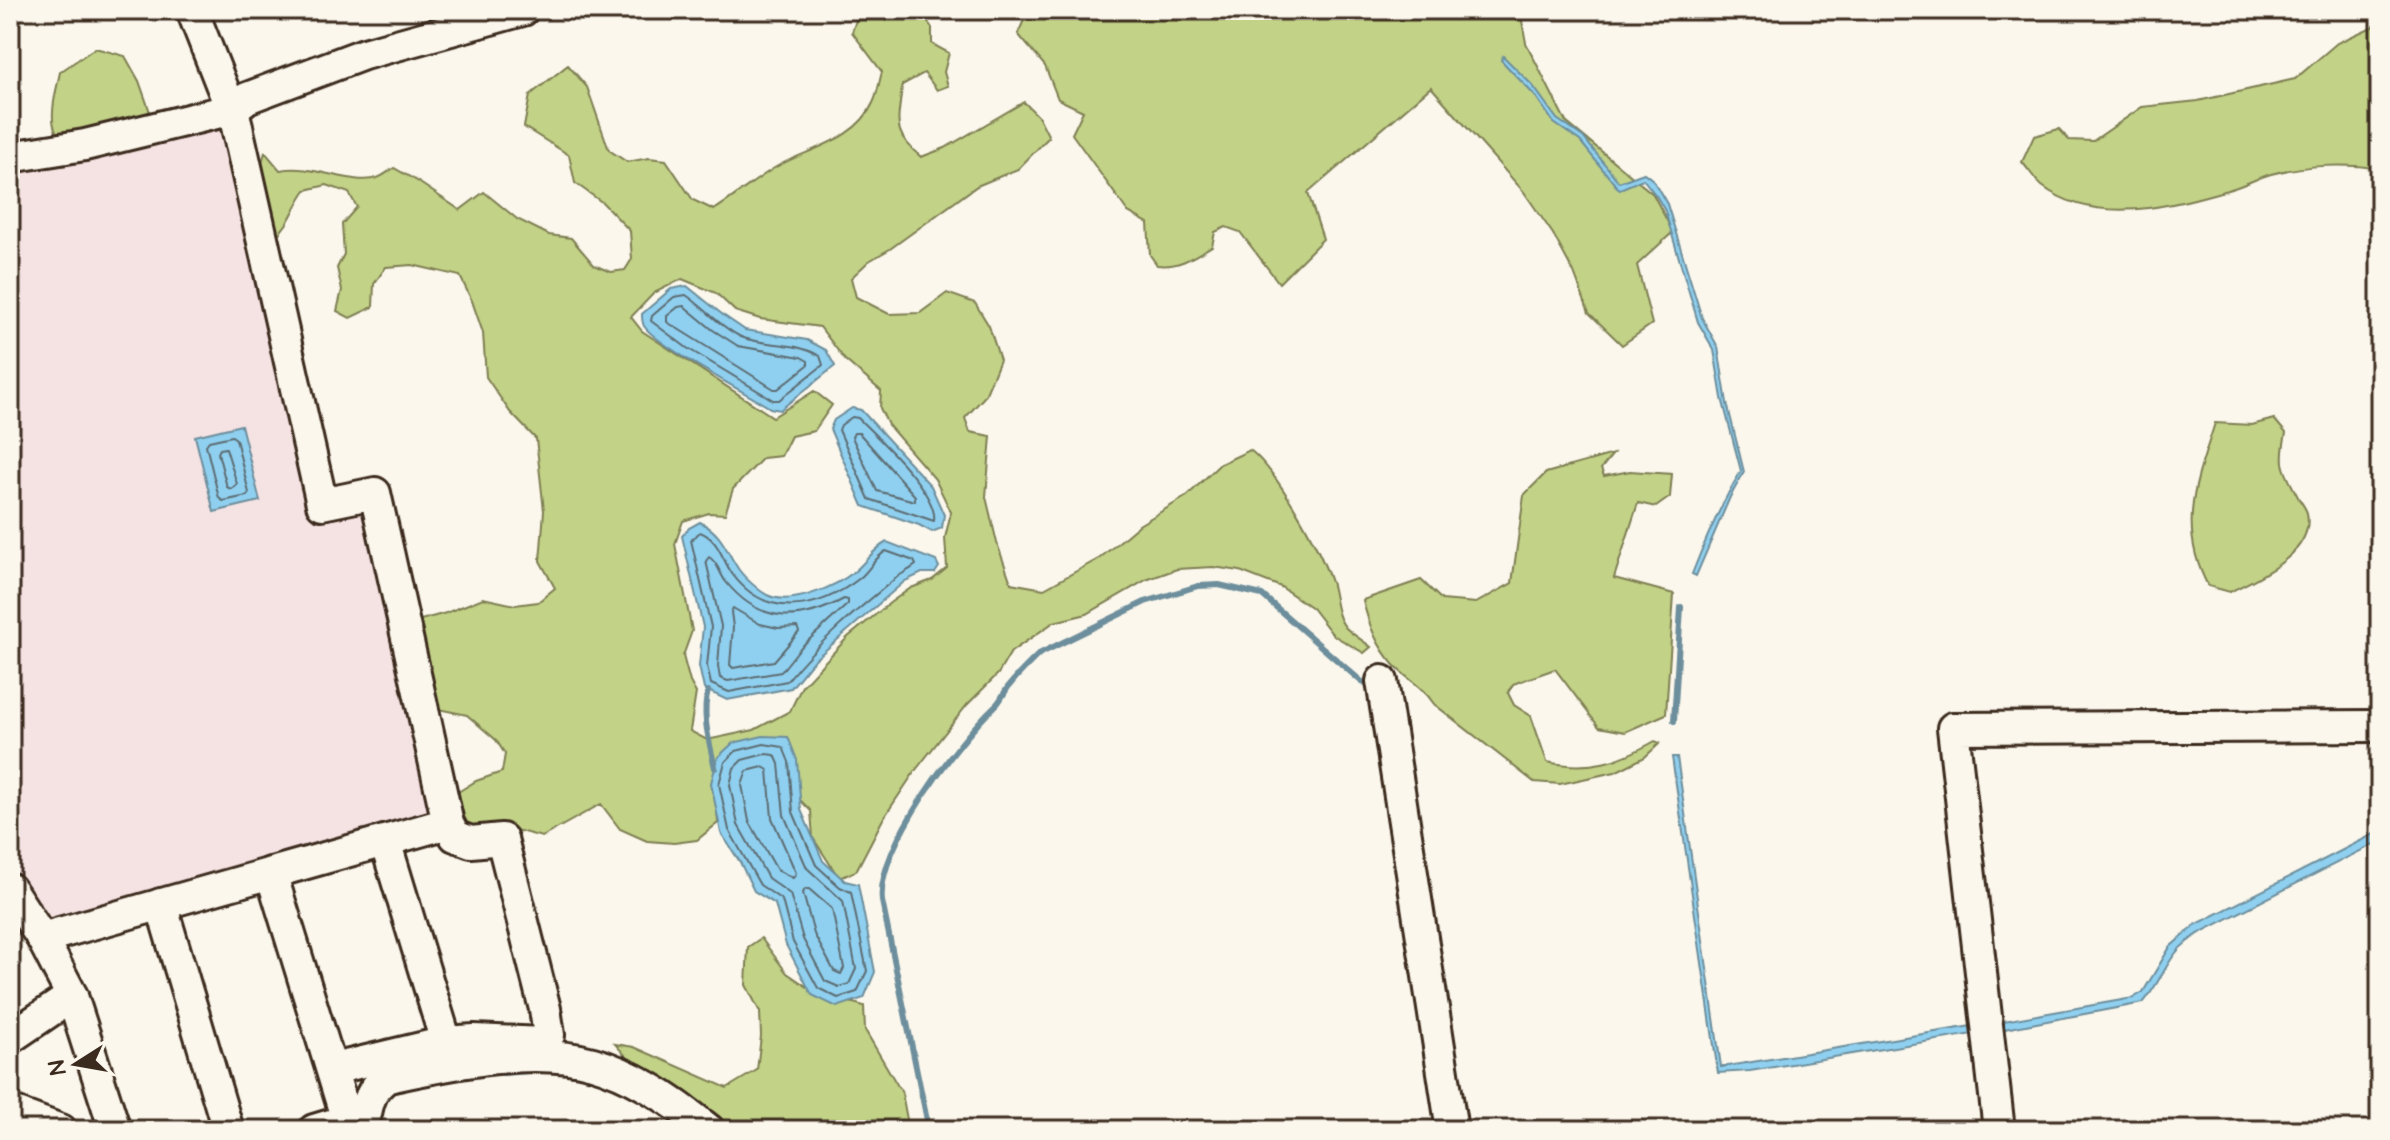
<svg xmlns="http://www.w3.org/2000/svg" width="2390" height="1140" font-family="'Architects Daughter',sans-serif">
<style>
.built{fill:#f5e2e3}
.green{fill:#c2d287;stroke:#7e7e52;stroke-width:2;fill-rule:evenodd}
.water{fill:#8fd0f0;stroke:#6d8e9c;stroke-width:2}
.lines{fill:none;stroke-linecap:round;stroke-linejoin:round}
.shore{stroke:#5d6c72;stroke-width:2}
.stream{stroke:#6d8e9c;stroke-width:6}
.minor-casing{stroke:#3b2a1e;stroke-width:36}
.minor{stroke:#fbf7ec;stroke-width:30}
</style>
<rect width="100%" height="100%" fill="#fbf7ec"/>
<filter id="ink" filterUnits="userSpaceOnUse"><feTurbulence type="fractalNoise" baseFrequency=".0125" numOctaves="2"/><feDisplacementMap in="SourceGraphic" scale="16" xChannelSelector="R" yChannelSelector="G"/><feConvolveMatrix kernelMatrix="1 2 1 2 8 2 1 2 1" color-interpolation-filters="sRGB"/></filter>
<g filter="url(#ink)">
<path class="built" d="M227 122 317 512 371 502 441 810 54 922 42 919 10 870V166Z"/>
<g class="green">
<path d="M864 10H920L932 28V44L949 53 944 72 948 86 937 90 924 73 902 85C899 122 890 131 921 157L945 148 1024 102 1039 117 1049 137 1018 169 977 186 890 249 869 261 851 278 856 297 889 314 920 313 947 293 975 303 989 326 1000 360 985 396 965 418 970 432 991 436 986 497 997 543 1011 583 1044 589 1100 558 1139 525 1187 496 1220 464 1250 450C1278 472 1319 547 1331 582 1336 596 1335 616 1346 628 1353 635 1364 641 1371 647L1364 653 1333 635 1312 608 1281 587 1240 571 1213 567 1177 569 1146 580 1087 614 1054 622 1011 652 998 674 967 705 915 771 883 819 856 871 839 878 813 838 811 811 793 793 716 791 718 823 697 840 674 843 647 841 620 829 601 804 542 837 508 828 476 834 455 820 458 792 476 781 502 772 505 754 496 740 467 715 433 708 417 621 446 613 483 598 515 605 538 602 555 588 540 561 544 511 536 439 510 412 486 377 483 333 472 301 460 276 412 265 386 267 374 284 373 307 350 318 337 311 342 290 337 268 344 254 342 224 357 207 349 193 327 185 306 190C294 206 290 225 275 237L257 181 265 152 280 170C312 163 351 186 377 178 382 177 389 171 394 168L417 181 460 210 484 192 517 219 549 235 571 238 594 265 611 272 625 270 632 259 630 231 603 203 575 183 569 155 524 127 530 95 568 65 587 87 609 150 627 162 649 158 666 160 693 200 714 210C735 197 754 180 776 167 809 148 856 141 873 103 878 93 879 82 882 72L852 32 859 11ZM682 279 716 293 735 311 760 319 820 327 845 360 881 391 880 408 888 425 935 479 951 512 945 538 947 568 932 580 911 588 891 602 848 637 802 686 790 711 754 730 707 740 690 731 696 693 690 682 683 656 692 631 675 544 683 521 709 513 725 514 733 489 763 458 781 456 791 436 814 431 832 405 814 391 773 417 642 331 631 317 654 293Z"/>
<path d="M1028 10H1520L1526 43 1566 122 1653 194 1673 232 1637 265 1652 324 1622 345 1589 313 1574 273 1553 234 1524 192 1431 87 1308 193 1323 239 1279 283 1240 232 1226 227 1215 232 1212 246C1194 257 1178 268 1157 265L1150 255 1148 223 1128 212 1072 134 1083 111 1058 99 1045 66 1018 34Z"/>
<path d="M2374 26 2380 31V169C2345 163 2305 165 2271 174 2257 178 2245 185 2231 189 2172 206 2096 227 2042 186 2035 180 2029 170 2022 162L2034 136 2059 129 2069 140 2093 141 2142 107 2198 101 2295 79 2337 43Z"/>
<path d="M95 48 125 56 139 81 151 115 129 150C105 156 67 157 55 129 49 114 57 88 60 72Z"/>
<path d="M2274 419 2286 433C2279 466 2283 468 2298 497 2300 501 2306 508 2307 513 2315 554 2258 577 2230 592L2208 586C2177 527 2196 482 2215 423L2252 425Z"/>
<path d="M1613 454 1601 469 1604 476 1630 471 1672 474 1670 497 1656 507 1638 503 1614 578 1674 594 1666 714 1625 732 1599 727 1555 669 1513 684 1508 693 1514 705 1531 716 1547 762C1590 771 1618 762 1655 741L1660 743 1645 757 1615 772 1560 784 1534 782 1434 704C1420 683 1407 680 1393 664 1377 646 1368 623 1363 600L1421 580 1442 600 1476 603 1512 583 1524 495 1546 473Z"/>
<path d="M761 938 787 973 815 992 864 1006 865 1030 902 1093 909 1130H725L684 1097 643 1075 615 1044 634 1047 727 1088 757 1070 761 1036 760 1012 746 985 748 947Z"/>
</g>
<g class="water">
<path d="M1503 56 1533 86 1557 119 1583 137 1619 182 1644 173 1653 180 1667 204 1702 318 1718 347 1727 403 1744 472 1730 497 1696 576 1692 574C1706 538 1721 504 1741 471L1722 398 1714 350 1698 322 1665 211 1657 197 1643 179 1620 189 1617 187 1580 141 1554 123 1536 97 1501 60Z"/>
<path d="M687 286 723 315 745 330 807 340 826 350 835 366 780 410 770 408C746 393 656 345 644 326 642 322 642 318 642 314L671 289Z"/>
<path d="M852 408 861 410 931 486 944 515 942 528 932 532 919 525 863 506 830 429 834 420Z"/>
<path d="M241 425 260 501 214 512 195 436Z"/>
<path d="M700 522C724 535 725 550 739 570 745 578 758 590 767 595 791 607 837 586 855 571 867 561 873 549 887 542L936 561 939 567 935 573H922L905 581 813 661 791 688 727 700 704 689 699 666 703 627 682 536 689 528Z"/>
<path d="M763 736 788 737 797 760 801 810 823 861 845 881 858 884 875 972 864 998 837 1007 812 995 786 945 775 904 754 891 740 862 721 833 711 783 718 757 733 743Z"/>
<path d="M1672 757H1677L1721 1067 1972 1026 1973 1034 1750 1071 1718 1073Z"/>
<path d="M2380 831V841L2205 930C2194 937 2182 944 2175 954 2163 970 2156 988 2143 1003L1999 1030 1998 1022 2133 998 2143 992 2170 947 2195 925Z"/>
</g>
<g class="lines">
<g class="shore">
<path d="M686 295C705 308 720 327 741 337 766 347 792 340 820 356L823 365 779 400H773L687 348 651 321 652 316 674 297Z"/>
<path d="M684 306 713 330 738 346 801 357 808 361V365L778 389H774L667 322V316L678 307Z"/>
<path d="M852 417 858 418C877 437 939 494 934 521L869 499 839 430 841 425Z"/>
<path d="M854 433H859L915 496V501L877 491 852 437Z"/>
<path d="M232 436 236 439 249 493 247 496 223 501 219 498 206 445 209 441Z"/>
<path d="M226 448 237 484 231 489 227 487 218 453 220 449Z"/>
<path d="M700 532C719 539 722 560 733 575 768 621 820 609 860 578 870 570 875 557 886 551L914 561 916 565C910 570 902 573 896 578 857 610 818 642 787 681L729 692 711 684 707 666 711 627 691 540Z"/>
<path d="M709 557C718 562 719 573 726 582 760 624 799 623 844 599L848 600V604L800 648 781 672 728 681 720 678 718 666 721 626 706 561Z"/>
<path d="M733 608 760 624 778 628 797 627 799 632 774 661 733 668 730 665 733 627 731 612Z"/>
<path d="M764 744 783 747 789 762 793 812 816 865 840 887 851 892 867 971 857 992 838 998 818 988 793 942 782 900 760 885 729 830 719 784 725 762 736 751Z"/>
<path d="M765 754 775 755 779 764 784 815 807 868 843 901 856 969 849 984 839 987 825 981 803 939 790 894 768 878 738 825 730 785 734 768 742 760Z"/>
<path d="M763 767 768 770 772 818 796 873 793 878 777 870 749 821 742 785 747 771Z"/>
<path d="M805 889H809L832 909 844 968 841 974 834 971 814 934 803 893Z"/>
</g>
<g class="stream">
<path d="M708 691C701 716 710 744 715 768"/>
<path d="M1674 721 1681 607"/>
<path d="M503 1073 528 1071"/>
<path d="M69 1121 92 1130"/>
<path d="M379 1130 380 1110"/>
<path d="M929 1130 882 901C876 849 958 741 995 706 1001 701 1004 692 1009 686 1018 674 1029 664 1039 654L1145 602 1198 586 1219 585 1262 595 1362 682 1373 686"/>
</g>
<g class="minor-casing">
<g id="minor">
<path d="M192 10 227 99 233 109 322 504 375 493 448 823 455 836 471 842 502 839 545 1009 549 1035 543 1043 474 1040 446 1042 333 1069"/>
<path d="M10 157 85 145 233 109 247 98 364 54 523 10"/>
<path d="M1382 681 1452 1130"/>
<path d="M385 841 446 1042"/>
<path d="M271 873 347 1120 314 1130"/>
<path d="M10 889 42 938 72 996 115 1130"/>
<path d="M161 904 228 1130"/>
<path d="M42 938 448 823"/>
<path d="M10 1038 72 996"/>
<path d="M10 1111 61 1130"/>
<path d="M363 1130C367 1108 368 1089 388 1077 450 1064 531 1046 593 1063 636 1075 676 1103 709 1130"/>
<path d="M1999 1130 1953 728 2380 726"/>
</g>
</g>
<use href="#minor" class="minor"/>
</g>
</g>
<rect width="2390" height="1140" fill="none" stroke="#fbf7ec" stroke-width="40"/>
<rect x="20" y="20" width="2350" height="1100" fill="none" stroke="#3b2a1e" stroke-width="3" filter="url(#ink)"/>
<g transform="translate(76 1064) rotate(259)" stroke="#fbf7ec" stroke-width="6" paint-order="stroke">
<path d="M0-6L14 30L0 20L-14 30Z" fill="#3b2a1e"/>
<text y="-12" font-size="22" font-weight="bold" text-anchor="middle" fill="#3b2a1e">N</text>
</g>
</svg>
